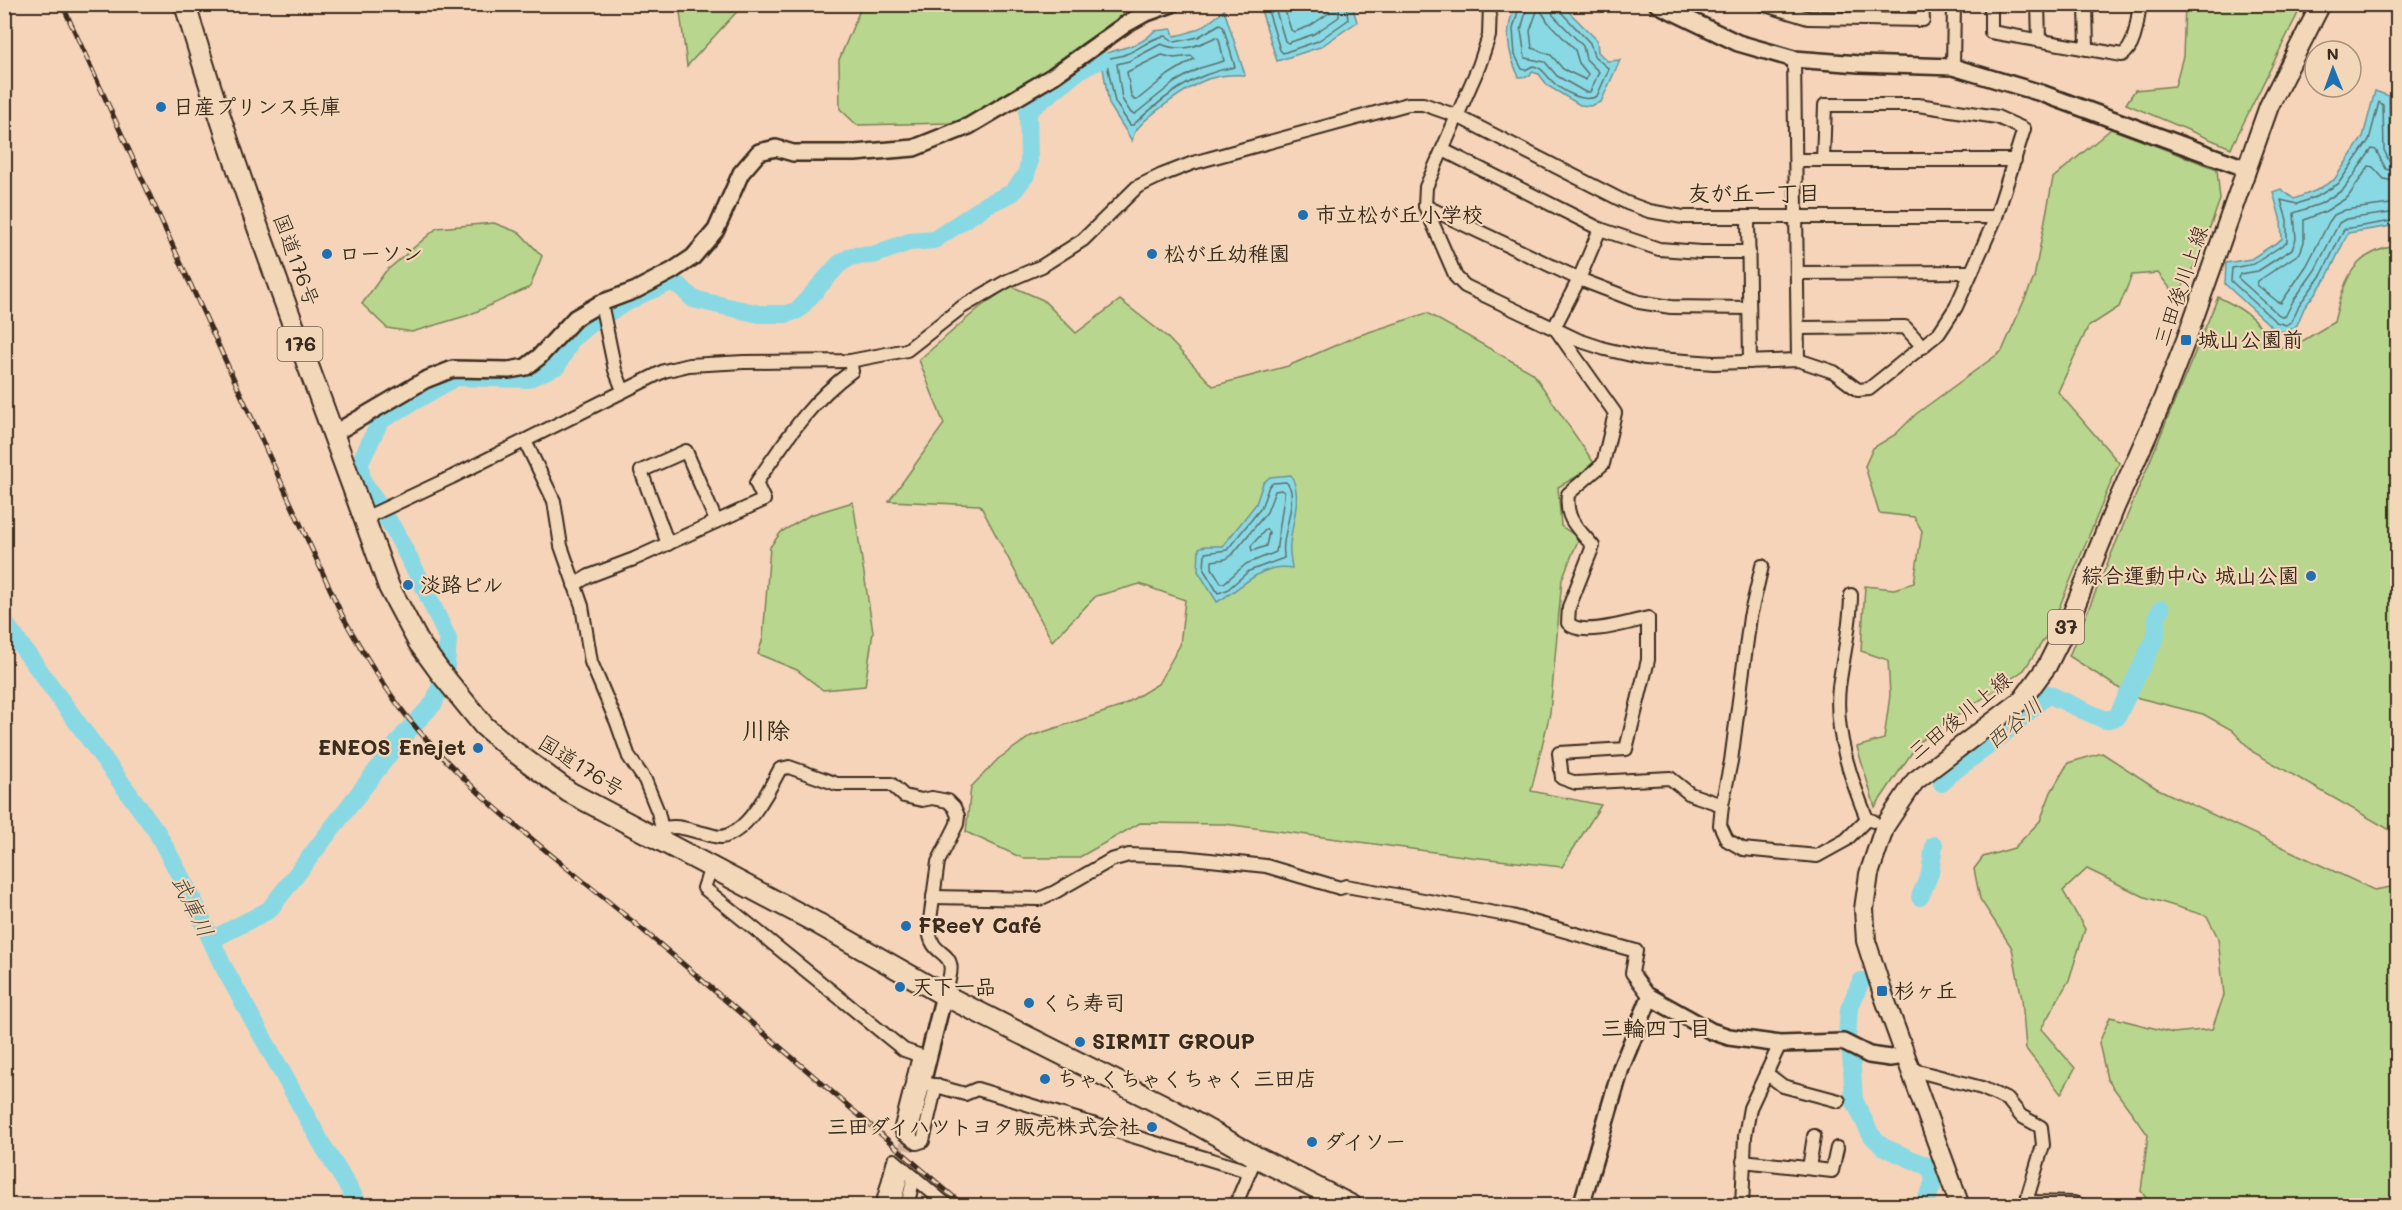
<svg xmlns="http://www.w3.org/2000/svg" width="2402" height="1210" font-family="Mali,'Klee One',sans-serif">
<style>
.green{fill:#b9d68e;stroke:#7a8056;stroke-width:1.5}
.water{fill:#89d9e4;stroke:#6a9395;stroke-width:1.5}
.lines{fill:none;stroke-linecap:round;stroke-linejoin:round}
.shore{stroke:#5a706d;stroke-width:1.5}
.river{stroke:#89d9e4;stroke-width:18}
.tertiary-tunnel{stroke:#d0b29b;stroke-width:15;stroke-dasharray:15 8;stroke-linecap:butt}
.minor-casing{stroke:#3b2a1e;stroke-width:16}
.tertiary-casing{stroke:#3b2a1e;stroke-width:20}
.primary-casing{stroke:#3b2a1e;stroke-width:22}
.trunk-casing{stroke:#3b2a1e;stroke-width:24}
.minor{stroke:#f3d7b9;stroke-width:12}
.tertiary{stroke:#f3d7b9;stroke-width:15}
.primary{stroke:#f3d7b9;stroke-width:18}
.trunk{stroke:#f3d7b9;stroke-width:20}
.rail-casing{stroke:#3b2a1e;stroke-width:5}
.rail{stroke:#f3d7b9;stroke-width:3;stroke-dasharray:9;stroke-linecap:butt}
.poi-dot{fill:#1f6fb2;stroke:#f3d7b9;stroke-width:2}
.labels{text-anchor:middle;stroke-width:4.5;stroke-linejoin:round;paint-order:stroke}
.shield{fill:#f3d7b9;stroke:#725e4c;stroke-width:1.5}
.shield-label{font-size:20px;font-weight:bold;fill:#3b2a1e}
.poi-label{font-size:21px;font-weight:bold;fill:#3b2a1e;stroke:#f3d7b9;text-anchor:start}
.street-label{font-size:21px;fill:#3b2a1e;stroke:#f3d7b9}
.neighbourhood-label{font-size:22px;font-weight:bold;fill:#3b2a1e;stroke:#f3d7b9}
.water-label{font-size:22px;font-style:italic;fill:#47443c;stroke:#f3d7b9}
.quarter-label{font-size:24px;font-weight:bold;fill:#3b2a1e;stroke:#f3d7b9}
</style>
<rect width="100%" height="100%" fill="#f5d4ba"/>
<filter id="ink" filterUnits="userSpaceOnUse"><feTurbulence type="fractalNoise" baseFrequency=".0167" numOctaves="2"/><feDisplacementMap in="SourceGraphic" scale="12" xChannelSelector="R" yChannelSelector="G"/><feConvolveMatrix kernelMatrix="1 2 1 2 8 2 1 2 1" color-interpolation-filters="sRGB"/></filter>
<g filter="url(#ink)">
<g class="green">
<path d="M679 4H743V5L687 66Z"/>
<path d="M862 5H1158L1036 101 949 123 857 125 840 109 839 60Z"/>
<path d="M2185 5H2302L2231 148 2126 104 2135 90 2175 86 2183 56Z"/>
<path d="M2111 129 2217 169 2220 200 2199 257 2177 297 2158 273 2132 275 2119 307 2088 327 2058 392 2119 463 2049 632 2024 670 1919 742 1875 807 1857 747 1884 739 1890 695 1888 660 1861 651 1865 586 1894 589 1914 583 1922 531 1914 517 1879 513 1865 466 1873 448 1896 434 1916 414 2002 351 2034 278 2053 178Z"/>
<path d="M494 223 520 233 542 256 530 287 469 315 412 332 387 328 362 304 385 272 437 228Z"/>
<path d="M2397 246H2398L2397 834 2253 752 2232 730 2203 714 2131 696 2069 656 2218 297C2248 311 2258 321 2277 348L2296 345 2334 322C2344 282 2351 252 2397 246Z"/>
<path d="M1011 286 1043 300 1076 333 1120 300 1166 336 1213 386 1288 366 1357 336 1427 313 1533 373 1596 466 1558 487 1561 526 1579 538 1562 579 1550 713 1531 791 1601 805 1562 867 1471 857 1225 824 1140 823 1078 858H1022L966 832 971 787 998 759 1031 736 1120 707 1158 684 1180 645 1185 600 1140 584 1096 596 1052 641 980 505 889 501 944 424 919 360 979 308Z"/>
<path d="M853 502 873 632 865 686 823 690 797 670 758 654 763 638 770 547 781 532 810 515Z"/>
<path d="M2102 753 2156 788 2374 890 2397 886V1205H2151L2141 1191 2148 1135 2107 1079 2099 1043 2110 1017 2173 1033 2212 1029 2224 995 2218 938 2207 916 2145 897 2087 869 2063 891 2085 929 2069 980 2041 1029 2075 1068 2061 1094 2026 1049 2022 999 2012 948 1980 899 1974 869 1983 857 2014 848 2040 821 2051 792 2068 763Z"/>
</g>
<g class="water">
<path d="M1265 4 1352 5 1357 22 1320 47 1277 61 1260 7Z"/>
<path d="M1516 4 1562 5 1597 40 1598 52 1607 61 1620 60 1601 102 1590 106 1580 105 1548 86 1539 74 1532 72 1530 76 1519 77C1507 52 1504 30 1516 4Z"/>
<path d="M1224 10 1245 75C1232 74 1221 75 1208 79 1191 85 1144 117 1135 132 1133 135 1133 138 1132 141L1109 104 1103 68 1092 60C1111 47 1139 50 1154 31L1172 29 1174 36C1196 32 1208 25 1224 10Z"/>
<path d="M2375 91 2389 96 2390 149 2397 164V225L2348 233 2327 277 2304 308 2297 325 2286 333 2273 328 2225 284 2226 263 2251 259 2282 239 2281 221 2273 192 2281 189 2294 199 2315 191 2334 180 2363 137Z"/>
<path d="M1291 475C1303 498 1292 520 1290 544 1289 552 1291 560 1292 568 1260 562 1242 589 1217 602L1198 571 1199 548 1205 546H1223L1256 504 1263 483 1270 477Z"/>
</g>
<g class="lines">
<g class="shore">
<path d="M1266 4 1280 50 1283 53 1318 41 1348 20 1346 4"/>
<path d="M1274 4 1285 41 1288 43 1314 34 1339 17V4"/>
<path d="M1283 4 1291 30 1294 32 1310 26 1329 13 1330 4"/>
<path d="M1520 4 1513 29 1515 55 1522 69 1525 70 1533 66C1543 68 1544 73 1551 80 1560 90 1584 104 1597 96L1609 69 1594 56 1590 43 1560 11 1558 4"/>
<path d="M1528 4 1521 30 1525 58 1545 62 1557 76 1585 92H1590L1599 72 1586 59 1583 46 1553 15 1551 4"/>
<path d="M1540 9 1548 22 1575 50 1579 63 1588 74 1586 80 1563 69 1551 55 1532 48 1530 31 1537 11Z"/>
<path d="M1220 24 1223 26 1235 67C1192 74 1165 96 1133 125H1130L1115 102 1106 59C1113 57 1120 57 1126 54 1139 50 1153 36 1166 36L1175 42 1198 37Z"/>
<path d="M1216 37 1219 39 1224 61 1200 68 1175 82 1135 114 1131 113 1122 99 1117 64 1129 61 1161 44C1181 53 1197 46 1216 37Z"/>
<path d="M1162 55 1174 58 1192 56 1194 59 1168 75 1137 100H1134L1131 95 1127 72Z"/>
<path d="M2398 166 2390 163 2384 150 2383 105 2379 102 2369 140 2338 184 2318 196 2297 204 2281 200 2287 220V242L2254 264 2232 268 2231 281 2276 322 2286 325 2292 321 2299 305 2322 274 2344 229 2398 220"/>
<path d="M2398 173 2386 169 2376 150 2372 149 2343 190 2320 204 2294 213 2296 239 2292 249 2258 271 2240 274 2238 278 2279 315 2285 317 2293 301 2315 270 2339 223 2346 219 2398 212"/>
<path d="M2398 182 2384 179 2373 167 2369 166 2348 197 2326 211 2304 220V242L2300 253 2258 281 2257 285 2278 302 2281 303 2307 265 2329 222 2334 215 2345 210 2398 203"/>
<path d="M1286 482C1299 492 1285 528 1284 543 1283 548 1284 553 1284 558L1249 571 1227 590 1218 593 1204 570 1205 553 1227 550 1261 508 1269 486 1273 483Z"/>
<path d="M1281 490 1284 492V497L1276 552 1246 564 1224 583H1221L1212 568V561L1226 559 1232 555 1267 512 1275 491Z"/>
<path d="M1266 529 1269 532 1266 546 1252 551 1251 546Z"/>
</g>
<g class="river">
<path d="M4 622 157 832 193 900 222 964 323 1146 360 1206"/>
<path d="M1942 783 1950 774 1999 738 2048 694 2105 720 2117 717 2156 636 2157 616 2161 609"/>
<path d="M1920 897 1930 873 1934 845"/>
<path d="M211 940 269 910 403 736 434 703 440 687 446 666 448 639 422 583 393 528 362 480 360 463 380 421 456 377 527 379 557 366 572 339 592 322 642 294 671 282 681 287 693 299 759 314H786L798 310 839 264 852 256 873 255 909 242 934 240 988 204 1012 193 1026 175 1029 163 1028 111 1081 69 1101 60"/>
<path d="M1861 981 1849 1009 1847 1037 1851 1055 1854 1100 1871 1135 1883 1147 1927 1166C1941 1178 1929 1192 1923 1206"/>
</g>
<path class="tertiary-tunnel" d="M901 1172 910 1132"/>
<g class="minor-casing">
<g id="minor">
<path d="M1490 4 1489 36 1479 66 1426 187 1425 206 1456 277 1465 286 1578 340 1605 349 1644 358 1714 363 1798 360 1834 372 1858 390 1869 389 1939 333 1956 307 1996 217 2024 129 1997 117 1918 105H1825L1823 160H1797"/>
<path d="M1762 4 1808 18 1923 20 1922 4"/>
<path d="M1991 4V32L2122 55C2136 47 2137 20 2140 4"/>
<path d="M2038 4 2039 40"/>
<path d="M2086 4 2087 49"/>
<path d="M1794 59 1798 360"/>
<path d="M1953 67 1954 4"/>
<path d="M1443 150 1600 229 1659 249 1701 252H1749"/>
<path d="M1823 160H2015"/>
<path d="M1425 206 1579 279 1639 302 1671 307 1749 308"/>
<path d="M1748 218 1750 362"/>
<path d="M1798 273 1971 272"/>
<path d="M601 303 615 370 623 390"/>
<path d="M1554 328 1579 279 1600 229"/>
<path d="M1798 328 1905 327 1923 347"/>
<path d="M1557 331 1615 413 1603 464 1568 494C1565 520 1577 527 1593 546L1569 607 1568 623C1581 638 1630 622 1648 618V660L1626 749 1559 753 1562 778 1576 783 1670 778 1690 794 1722 805"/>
<path d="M525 441 554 501 561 546 582 606 591 662 617 723 629 757 645 780 658 812 662 829 661 835"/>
<path d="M365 518 452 477 664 371 689 365 744 362 850 361 907 350 962 307 1007 281 1042 266 1083 240 1137 187 1162 175 1193 163 1408 104H1423L1457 116 1627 203 1649 211 1683 217H1996"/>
<path d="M668 544 641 471 686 451 716 521"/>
<path d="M1762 566 1750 617 1731 761 1722 805 1720 825 1727 840 1743 849 1817 856 1846 840 1867 819"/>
<path d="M574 585 589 576 634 559 764 500 756 483C786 440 808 403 852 371L850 361"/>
<path d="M1851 595C1851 626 1843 656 1839 687 1834 731 1851 780 1867 819L1873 821"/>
<path d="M662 829C676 824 689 830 703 833 708 834 715 837 721 837 747 834 769 790 780 769L789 767 837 784H891L904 796 922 800 932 798 948 801 954 807 958 816 957 824 938 862 929 927C930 965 965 942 944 995"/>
<path d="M711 867 704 888 904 1050 927 1058"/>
<path d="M933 897 1039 899 1055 892 1111 860 1129 855 1182 857 1266 866 1340 888 1346 886 1512 916 1636 951 1632 973 1650 997"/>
<path d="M919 1056 901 1127 902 1132 917 1143 923 1141 936 1085"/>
<path d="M1910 1069 1982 1088 2008 1100 2021 1116 2041 1127 2043 1145 2028 1195V1206"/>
<path d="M1766 1073 1783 1086 1839 1101"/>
<path d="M922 1082 965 1094 977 1089 1248 1171"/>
<path d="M1743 1161 1832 1171 1837 1148"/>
<path d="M1809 1168 1814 1136"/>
<path d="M2028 1202 2074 1203 2082 1206"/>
<path d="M882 1206 894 1160 948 1206"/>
<path d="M907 1206 914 1177"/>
<path d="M1235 1206 1252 1166"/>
<path d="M1742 1206 1745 1136 1750 1108 1780 1044"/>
</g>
</g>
<g class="tertiary-casing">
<g id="tertiary">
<path d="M1657 4 1738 43 1794 59 1859 64 1953 67 2041 93 2245 168"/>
<path d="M333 434 425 380 453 369 509 370 526 367 539 357 575 318 601 303 636 290 672 271 693 257 716 230 741 173 759 152 776 148 793 153H855L914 148 969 126 1053 76 1126 24 1144 14 1172 4"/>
<path d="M910 1132 944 995"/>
<path d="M892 1206 901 1172"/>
<path d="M1581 1206 1621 1068 1650 997 1711 1031 1729 1037 1780 1044 1843 1042 1869 1055 1890 1058 1906 1056"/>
</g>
</g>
<g class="primary-casing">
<path id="primary" d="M1960 1206 1882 991 1866 941 1864 909 1869 874 1885 826 1915 781 2022 700 2047 666 2068 624 2116 505 2161 404 2186 340 2269 106 2321 4"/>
</g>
<g class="trunk-casing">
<path id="trunk" d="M185 4C243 202 320 393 389 587L419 643 440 672 484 726 512 750 569 792 817 923 944 995 1163 1105 1258 1158 1352 1206"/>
</g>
<use href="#minor" class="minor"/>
<use href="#tertiary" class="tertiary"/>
<use href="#primary" class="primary"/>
<use href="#trunk" class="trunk"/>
<g class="rail-casing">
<path id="rail" d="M62 4 342 615C362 651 383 686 408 718 475 800 563 863 644 931 751 1021 857 1114 964 1206"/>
</g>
<use href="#rail" class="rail"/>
</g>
</g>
<g class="poi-dot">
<circle cx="161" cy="107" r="6"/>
<circle cx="1303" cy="215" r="6"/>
<circle cx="327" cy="254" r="6"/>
<circle cx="1152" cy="254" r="6"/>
<rect x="2180" y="334" width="12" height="12" rx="3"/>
<circle cx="2311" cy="576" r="6"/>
<circle cx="408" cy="585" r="6"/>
<circle cx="478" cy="748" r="6"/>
<circle cx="906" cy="926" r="6"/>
<circle cx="900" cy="987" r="6"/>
<rect x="1876" y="985" width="12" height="12" rx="3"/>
<circle cx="1029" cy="1003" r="6"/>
<circle cx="1080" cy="1042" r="6"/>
<circle cx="1045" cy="1079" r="6"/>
<circle cx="1152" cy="1127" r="6"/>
<circle cx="1312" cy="1142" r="6"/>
</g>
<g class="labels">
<g class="shield">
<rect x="277.5" y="327" width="45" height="34" rx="4.5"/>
<rect x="2048" y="610" width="36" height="34" rx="4.5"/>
</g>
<g class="shield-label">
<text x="300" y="351">176</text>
<text x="2066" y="634">37</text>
</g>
<g class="poi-label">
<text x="173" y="114">日産プリンス兵庫</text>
<text x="1315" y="222">市立松が丘小学校</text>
<text x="339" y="261">ローソン</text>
<text x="1164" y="261">松が丘幼稚園</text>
<text x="2198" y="347">城山公園前</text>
<text x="2299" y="583" text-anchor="end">綜合運動中心 城山公園</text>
<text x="420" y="592">淡路ビル</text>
<text x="466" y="755" text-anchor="end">ENEOS Enejet</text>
<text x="918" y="933">FReeY Café</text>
<text x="912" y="994">天下一品</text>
<text x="1894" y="998">杉ヶ丘</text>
<text x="1041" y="1010">くら寿司</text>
<text x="1092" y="1049">SIRMIT GROUP</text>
<text x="1057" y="1086">ちゃくちゃくちゃく 三田店</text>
<text x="1140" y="1134" text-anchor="end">三田ダイハツトヨタ販売株式会社</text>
<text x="1324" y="1149">ダイソー</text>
</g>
<g class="street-label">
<text transform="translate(296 260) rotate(70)" y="7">国道176号</text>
<text transform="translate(2181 286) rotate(-71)" y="7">三田後川上線</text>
<text transform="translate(1960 716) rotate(-39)" y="7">三田後川上線</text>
<text transform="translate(581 766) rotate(32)" y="7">国道176号</text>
</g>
<g class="neighbourhood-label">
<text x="1754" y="201">友が丘一丁目</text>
<text x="1656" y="1036">三輪四丁目</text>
</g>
<g class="water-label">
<text transform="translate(2014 723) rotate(-40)" y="8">西谷川</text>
<text transform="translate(193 906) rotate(64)" y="8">武庫川</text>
</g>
<g class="quarter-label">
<text x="766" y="739">川除</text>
</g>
</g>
<rect width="2402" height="1210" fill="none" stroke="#f3d7b9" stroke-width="24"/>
<rect x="12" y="12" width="2378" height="1186" fill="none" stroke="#3b2a1e" stroke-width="2" filter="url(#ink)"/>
<g transform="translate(2333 69) rotate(359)"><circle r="28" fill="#f3d7b9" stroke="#a9927b" stroke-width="1.5"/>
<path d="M0-4.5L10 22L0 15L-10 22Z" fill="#1f6fb2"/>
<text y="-9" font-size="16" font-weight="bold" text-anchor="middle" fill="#3b2a1e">N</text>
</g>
</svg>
